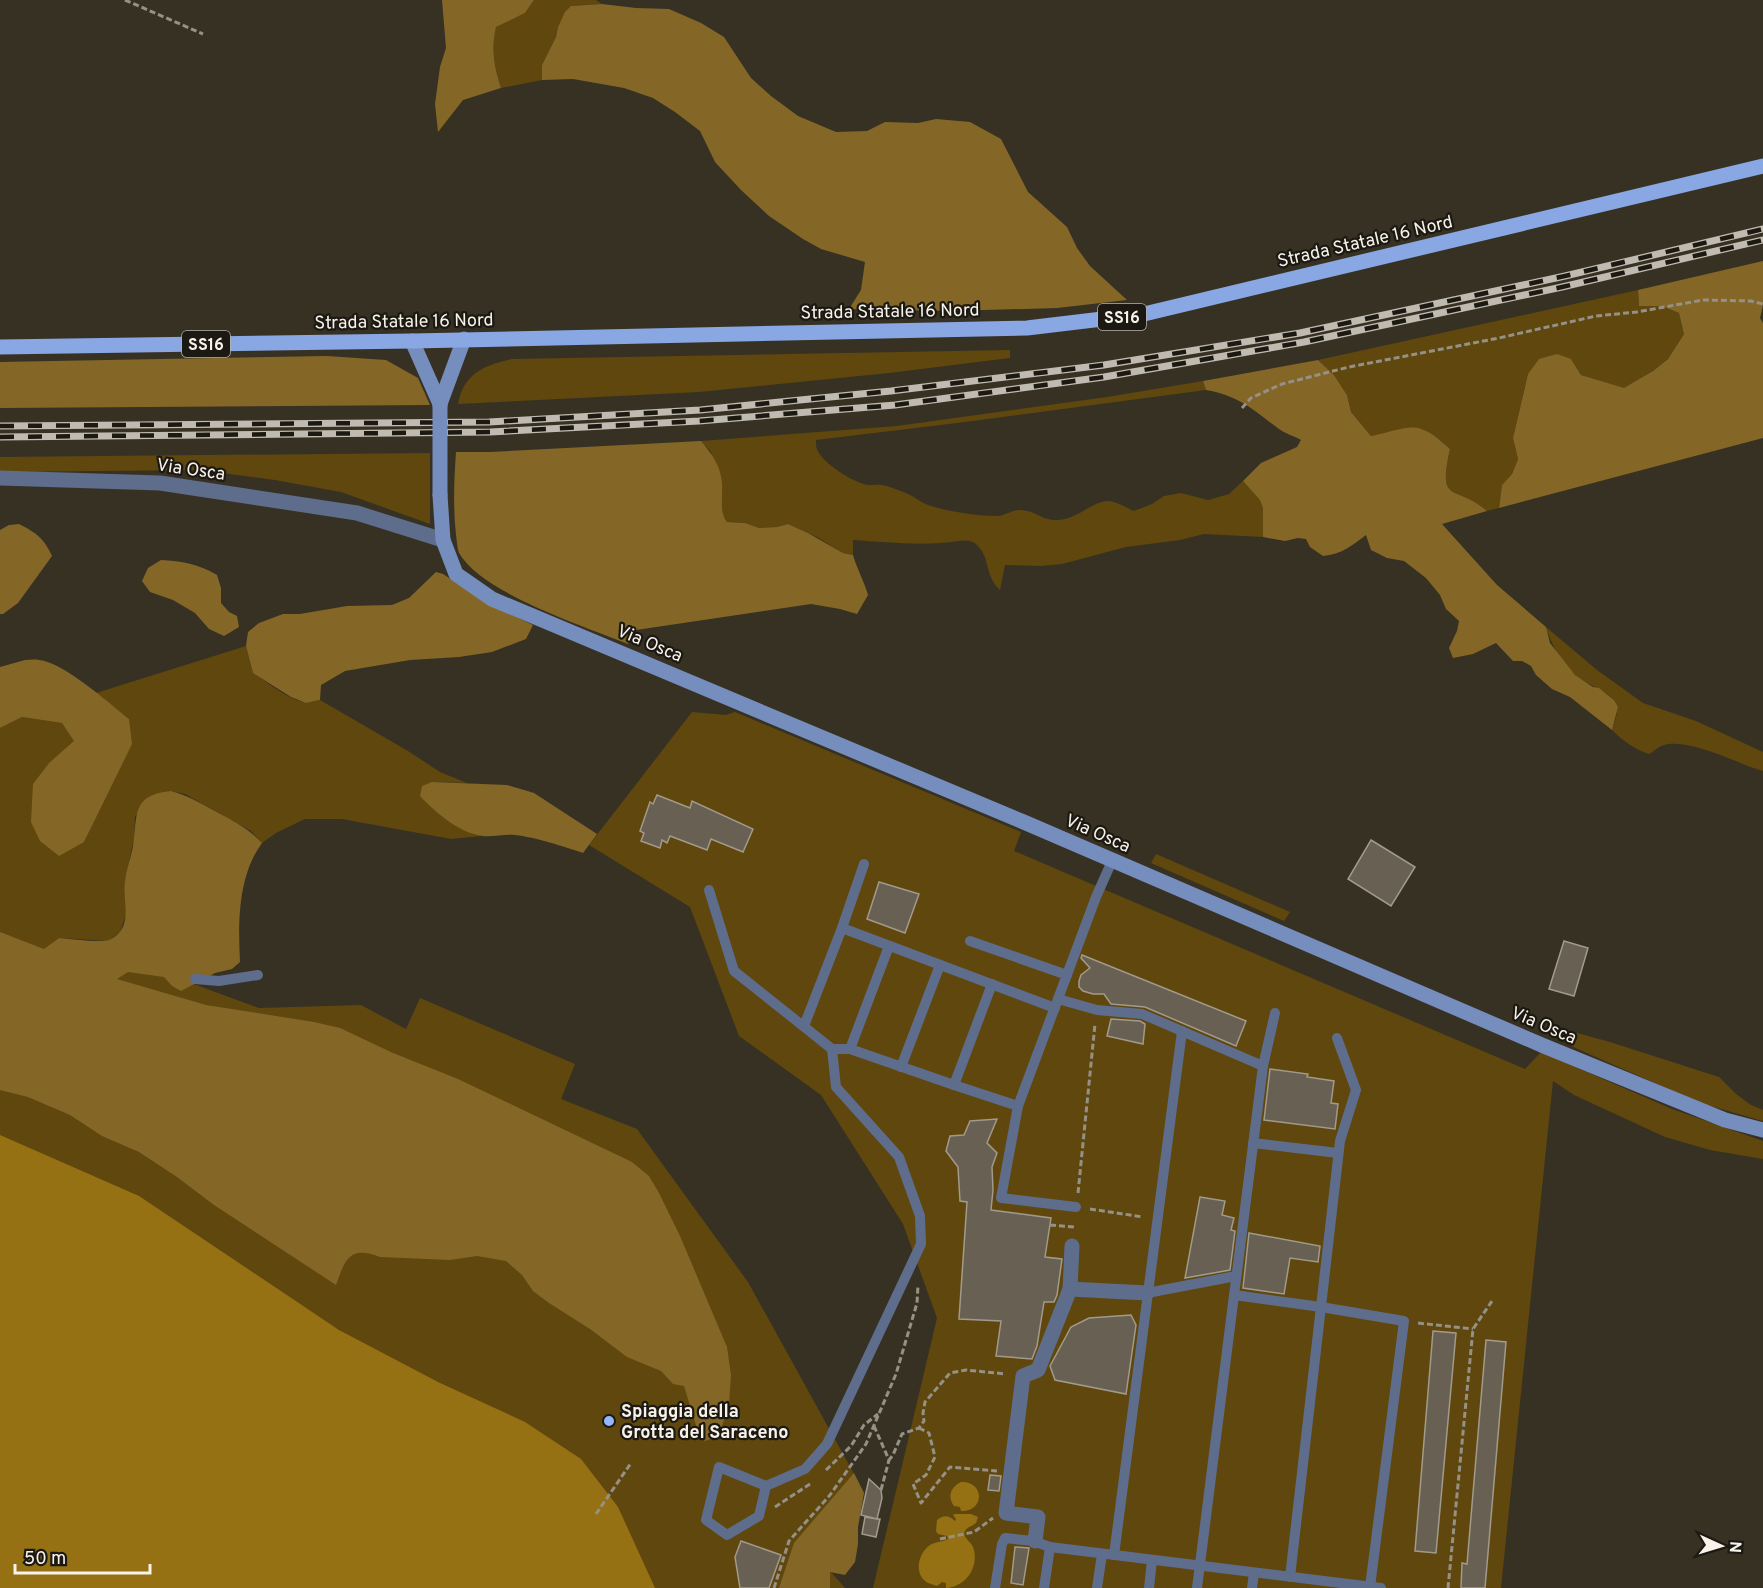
<svg xmlns="http://www.w3.org/2000/svg" width="1763" height="1588" font-family="Overpass,sans-serif">
<style>
.green{fill:#5f470e}
.forest{fill:#846727}
.water{fill:#967114}
.building{fill:#686052;stroke:#a29a8a;stroke-width:1.5}
.lines{fill:none;stroke-linecap:round;stroke-linejoin:round}
.path{stroke:#969186;stroke-width:3;stroke-dasharray:6 3;stroke-linecap:butt}
.lane{stroke:#5e6d8b;stroke-width:10}
.street{stroke:#5e6d8b;stroke-width:15}
.secondary{stroke:#768ebd;stroke-width:15}
.primary{stroke:#88a7e3;stroke-width:15}
.rail-casing{stroke:#c0bbb1;stroke-width:7}
.rail{stroke:#1c1913;stroke-width:4.5;stroke-dasharray:14;stroke-linecap:butt}
.secondary-bridge{stroke:#768ebd;stroke-width:15}
.poi-dot{fill:#93b7fd;stroke:#1c1913;stroke-width:2}
.labels{text-anchor:middle;stroke-width:4.5;stroke-linejoin:round;paint-order:stroke}
.shield{fill:#1c1913;stroke:#b5b2aa;stroke-width:1.5}
.shield-label{font-size:16px;font-weight:bold;fill:#f7f3ea}
.street-label{font-size:18px;fill:#f7f3ea;stroke:#1c1913}
.poi-label{font-size:18px;font-weight:bold;fill:#f7f3ea;stroke:#1c1913;text-anchor:start}
</style>
<rect width="100%" height="100%" fill="#373124"/>
<g class="green">
<path d="M534 0H596L602 4 571 6 558 27 556 37 542 65V80L501 88C494 66 491 49 496 26L525 13Z"/>
<path d="M1638 290 1639 306H1662L1679 313 1684 334 1668 359 1653 371 1624 389 1581 375 1571 359 1528 374 1513 438 1518 459 1512 474 1502 485 1499 508 1487 511C1456 483 1437 507 1450 449L1440 440 1423 429 1371 436 1351 412 1347 395 1334 375 1318 360Z"/>
<path d="M1010 350V358L889 373 699 392 458 404C463 374 484 365 512 359Z"/>
<path d="M1203 381 1206 390 957 423 816 440C816 445 816 449 819 453 826 465 854 483 868 485 875 485 880 484 887 486 895 489 905 492 912 496 918 499 922 503 928 505 945 511 978 516 996 516 1006 516 1013 509 1022 510 1034 511 1042 519 1053 520 1076 522 1091 501 1108 501 1116 501 1127 508 1134 511L1152 504 1164 496 1181 493 1208 500 1229 494 1243 481 1260 499 1263 508V537L1204 534 1180 540 1126 547 1062 564 1041 566 1005 565 1000 590C984 575 991 559 977 545 970 538 960 541 951 542 919 546 885 542 853 540V555L843 553 817 537 788 524 777 527 758 528 745 523 727 522 723 515 721 499 711 452 701 441 897 426 1107 397Z"/>
<path d="M430 453V524L341 492 275 480 200 470 0 472V457Z"/>
<path d="M1546 627 1597 670 1643 703 1696 721 1763 752V771C1737 764 1687 736 1661 746 1657 748 1653 752 1649 754 1634 749 1623 741 1612 730 1614 723 1618 714 1617 707 1615 692 1585 685 1574 674 1561 661 1551 645 1546 627Z"/>
<path d="M246 646 253 673C267 682 289 700 305 702 309 703 315 701 320 700L408 751 440 772 467 783 432 782 469 832 482 836 451 839 342 819H305L276 833 262 843 251 831 185 794 171 791 135 816 134 837 125 883 127 912 120 932 108 941 59 938 45 949 161 972 259 1008 361 1005 406 1029 420 998 575 1064 561 1099 637 1129 748 1282 859 1483 824 1564 845 1588H652L339 1330 0 1136V728L22 717 63 723 75 742 50 762 84 842 98 812 129 719 96 693Z"/>
<path d="M692 712 726 715 735 712 1021 832 1014 851 1525 1069 1541 1052 1672 1109 1763 1141V1159L1710 1150 1665 1137 1574 1095 1553 1081 1501 1588H873L937 1318 903 1224 821 1095 739 1036 690 907 589 845Z"/>
<path d="M1156 854 1290 912 1284 921 1151 863Z"/>
<path d="M1577 1033 1610 1042 1719 1077 1736 1094 1751 1105 1763 1110V1121L1700 1103 1571 1046 1573 1039Z"/>
</g>
<g class="forest">
<path d="M442 0H534L525 13 496 27C491 49 494 66 501 88L463 100 438 132 435 104 440 67 446 48Z"/>
<path d="M602 4 636 8 669 9 701 23 724 37 751 78 771 96 798 116 836 132 867 131 885 122 918 123 936 119 970 122 1001 139 1028 192 1067 227 1077 248 1090 266 1127 300 1057 308 949 311 849 309 861 290 865 262 821 249 803 239 769 216 741 190 715 162 700 131 675 112 653 98 624 88 573 79 542 80V65L556 37 558 27 565 12 571 6Z"/>
<path d="M1763 261V305L1760 318 1763 323V438L1499 508 1502 485 1512 474 1518 459 1513 438 1528 374 1539 359 1557 354 1571 359 1581 375 1624 388 1653 371 1668 359 1684 334 1679 313 1662 306H1639L1638 290Z"/>
<path d="M327 356 386 360 418 378 430 405 0 408V362Z"/>
<path d="M1318 360 1334 375 1347 395 1351 412 1371 436C1411 428 1416 417 1450 449 1437 507 1456 483 1487 511L1442 524 1497 585 1546 627 1550 643 1575 675 1593 687 1599 688 1614 700 1618 707 1612 730 1570 697 1552 689 1536 675 1531 666 1522 661H1513L1496 643 1473 654 1453 658 1449 648 1457 631 1459 621 1446 609 1440 595 1426 578 1404 561 1387 558 1371 550 1366 535C1351 546 1342 554 1323 556L1310 547 1306 539 1298 538 1285 541 1263 537V508L1260 500 1243 481 1261 463 1297 447 1301 440C1294 436 1286 434 1279 429 1253 410 1240 396 1206 390L1203 381Z"/>
<path d="M701 441C712 454 721 466 722 484 723 498 719 511 727 522L745 523 759 528 777 527 788 524 808 533 843 553 853 555C857 569 864 581 868 595L857 614 840 609 811 604 636 630 628 644C584 626 483 594 459 553 457 548 457 541 456 535 453 507 454 481 456 452H491Z"/>
<path d="M19 524C37 533 44 539 52 556L18 603 3 614H0V530L9 525Z"/>
<path d="M161 560C181 561 199 564 217 575L221 588V603L229 612 237 616 239 627 224 636 209 629 195 613 173 600 150 592 142 581 148 568Z"/>
<path d="M436 572 443 574 489 604 533 625 526 639 492 652 459 657 410 660 345 671 321 685 320 700 306 703 291 697 253 673 246 646 248 632 259 623 283 614H300L347 606 392 605 409 598Z"/>
<path d="M25 660C30 660 35 659 39 660 63 662 109 703 129 719L132 744 84 842 59 856 40 841 31 822 33 784 50 762 74 741 62 723 22 717 0 728V667Z"/>
<path d="M432 782 507 785 534 793 597 834 583 853C565 847 535 837 515 835 505 834 493 837 483 836 459 833 436 813 420 796L422 786Z"/>
<path d="M171 791C187 795 200 803 215 811 232 820 248 828 262 843 238 876 238 922 240 962L232 969 215 973 181 991 172 986 164 977 128 972 117 979 206 1005 314 1022 340 1028 393 1053 458 1079 632 1162 649 1176 659 1193 680 1236 727 1347 731 1375 729 1404 719 1436 705 1441 699 1435 684 1386 673 1384 661 1371 627 1357 590 1329 549 1303 533 1291 522 1275 506 1261 477 1256 450 1260 380 1257C349 1245 345 1260 336 1285L214 1205 177 1177 139 1152 102 1136 70 1115 28 1097 0 1090V932L44 949 59 938C69 939 102 943 109 940 135 928 122 902 125 882 126 870 131 858 133 846 138 815 131 795 171 791Z"/>
<path d="M854 1473 864 1493 858 1527V1544L855 1562 845 1575 830 1572V1588H779L794 1543Z"/>
</g>
<g class="water">
<path d="M0 1135 139 1196 339 1330 438 1382 525 1422 581 1459 618 1507 655 1588H0Z"/>
<path d="M961 1482C985 1481 985 1512 961 1511L960 1507 954 1506C947 1496 951 1487 961 1482Z"/>
<path d="M955 1514H971L978 1517 976 1523C973 1526 967 1527 965 1531 962 1538 971 1541 973 1547 980 1566 966 1587 946 1588V1583L942 1582 937 1586C934 1585 931 1584 928 1583 913 1575 918 1553 930 1545 935 1542 942 1542 948 1539L947 1536 938 1534 936 1531 937 1520C944 1515 948 1515 955 1521L956 1519 953 1515Z"/>
</g>
<g class="building">
<path d="M657 795 690 808 692 801 753 829 743 852 711 839 707 850 670 836 667 843 662 840 660 848 641 841 644 833 640 831 650 802 653 804Z"/>
<path d="M1371 840 1415 867 1391 906 1348 879Z"/>
<path d="M879 882 919 894 905 933 867 919Z"/>
<path d="M1564 941 1588 948 1574 996 1549 989Z"/>
<path d="M1082 955 1246 1021 1236 1046 1145 1007 1111 1004 1104 994H1093L1083 991 1079 987V981L1081 975 1090 968 1081 958Z"/>
<path d="M1111 1019 1140 1021 1145 1024 1143 1044 1107 1036Z"/>
<path d="M1270 1069 1308 1074 1307 1077 1334 1081 1331 1103 1338 1104 1335 1129 1264 1120Z"/>
<path d="M997 1119 987 1143 997 1153 992 1167 993 1190 991 1210 1051 1218 1045 1257 1062 1259 1057 1295 1054 1302H1044L1037 1346 1032 1359 996 1356 1001 1321 959 1319 967 1202 960 1201 958 1167 946 1151 950 1136 964 1135 970 1121Z"/>
<path d="M1200 1197 1225 1201 1222 1215 1234 1218 1231 1230 1235 1231 1230 1270 1185 1278Z"/>
<path d="M1249 1233 1320 1246 1318 1262 1290 1258 1284 1294 1243 1288Z"/>
<path d="M1131 1315 1136 1325 1126 1394 1055 1380 1050 1366 1071 1327 1089 1318Z"/>
<path d="M1433 1331 1456 1333 1436 1553 1415 1551Z"/>
<path d="M1486 1340 1506 1342 1485 1588H1461L1462 1563 1467 1564Z"/>
<path d="M990 1475 1001 1476 999 1491 988 1490Z"/>
<path d="M869 1479 881 1490 882 1498 877 1519H880L876 1537 862 1534 865 1517 877 1519 861 1515Z"/>
<path d="M741 1541 781 1555 769 1588H740L735 1557Z"/>
<path d="M1015 1547 1029 1548 1023 1585 1011 1583Z"/>
</g>
<g class="lines">
<g class="path">
<path d="M125 0 203 34"/>
<path d="M1242 408 1251 398 1282 384 1349 367 1499 338 1596 316 1637 312 1703 300 1751 301 1763 304"/>
<path d="M1078 1193 1095 1024"/>
<path d="M1090 1209 1143 1217"/>
<path d="M1050 1225 1074 1227"/>
<path d="M1418 1323 1473 1329"/>
<path d="M874 1426 889 1460 893 1455 902 1434 919 1428 924 1421 923 1413 925 1402 950 1373 966 1370 1006 1374"/>
<path d="M919 1428 929 1433 935 1457 926 1475 913 1484 921 1503 950 1467 997 1471"/>
<path d="M826 1470 851 1446 864 1425 878 1414"/>
<path d="M881 1490 889 1460"/>
<path d="M775 1507 810 1484"/>
<path d="M596 1514 631 1463"/>
<path d="M940 1539 974 1532 993 1518"/>
<path d="M774 1588 789 1541 830 1495 866 1444 896 1374 917 1303 918 1285"/>
<path d="M1448 1588 1473 1329 1492 1301"/>
</g>
<g class="lane">
<path d="M709 890 734 971 832 1049H850L954 1085 1018 1106"/>
<path d="M842 928 1055 1008"/>
<path d="M970 941 1067 975"/>
<path d="M195 979 219 981 258 975"/>
<path d="M1058 999 1097 1010 1142 1014 1263 1066"/>
<path d="M804 1026 842 928 864 864"/>
<path d="M850 1049 889 946"/>
<path d="M901 1067 940 965"/>
<path d="M954 1085 992 984"/>
<path d="M1253 1143 1338 1153"/>
<path d="M1076 1207 1001 1198 1018 1106 1096 897 1112 861"/>
<path d="M1147 1293 1236 1276"/>
<path d="M1234 1295 1321 1307 1404 1321 1370 1587"/>
<path d="M766 1486 759 1516 727 1535 706 1520 719 1467 766 1486 805 1469 827 1444 921 1244 920 1216 899 1157 836 1087 832 1049"/>
<path d="M1114 1555 1182 1031"/>
<path d="M1290 1577 1340 1141 1356 1090 1337 1038"/>
<path d="M995 1588 1002 1544 1005 1538 1033 1541 1050 1547 1381 1588"/>
<path d="M1044 1588 1050 1547"/>
<path d="M1097 1588 1102 1554"/>
<path d="M1149 1588 1152 1560"/>
<path d="M1197 1588 1263 1066 1275 1013"/>
<path d="M1252 1588 1254 1573"/>
</g>
<g class="street">
<path d="M0 478 160 483 357 513 443 540"/>
<path d="M1070 1289 1147 1293"/>
<path d="M1035 1541 1038 1517 1006 1513 1023 1376 1038 1370 1070 1289 1072 1246"/>
</g>
<g class="secondary">
<path d="M412 341 440 404"/>
<path d="M440 404 464 339"/>
<path d="M440 495 443 540 456 574 492 599 1026 823 1544 1046 1725 1120 1763 1130"/>
</g>
<path class="primary" d="M0 347 412 341 1027 328 1144 314 1763 166"/>
<g class="rail-casing">
<g id="rail">
<path d="M0 426 489 422 700 410 891 391 1104 365 1300 333 1565 276 1763 229"/>
<path d="M0 437 490 432 699 421 895 405 1104 377 1304 342 1562 287 1763 240"/>
</g>
</g>
<use href="#rail" class="rail"/>
<path class="secondary-bridge" d="M440 404V495"/>
</g>
<circle class="poi-dot" cx="609" cy="1421" r="6"/>
<g class="labels">
<g class="shield">
<rect x="1098" y="304" width="48" height="26" rx="4.5"/>
<rect x="182" y="331" width="48" height="26" rx="4.5"/>
</g>
<g class="shield-label">
<text x="1122" y="323">SS16</text>
<text x="206" y="350">SS16</text>
</g>
<g class="street-label">
<text transform="translate(1365 241) rotate(-13)" y="6">Strada Statale 16 Nord</text>
<text transform="translate(890 311) rotate(-1)" y="6">Strada Statale 16 Nord</text>
<text transform="translate(404 321) rotate(-1)" y="6">Strada Statale 16 Nord</text>
<text transform="translate(191 469) rotate(8)" y="6">Via Osca</text>
<text transform="translate(650 643) rotate(23)" y="6">Via Osca</text>
<text transform="translate(1098 833) rotate(24)" y="6">Via Osca</text>
<text transform="translate(1544 1025) rotate(23)" y="6">Via Osca</text>
</g>
<g class="poi-label">
<text x="621" y="1417">Spiaggia della<tspan x="621" dy="21">Grotta del Saraceno</tspan></text>
</g>
</g>
<g transform="translate(1721 1546) rotate(94)" stroke="#1c1913" stroke-width="4.5" paint-order="stroke">
<path d="M0-4.5L10 22L0 15L-10 22Z" fill="#f7f3ea"/>
<text y="-9" font-size="16" font-weight="bold" text-anchor="middle" fill="#f7f3ea">N</text>
</g>
<path d="M15 1564v9h135v-9" fill="none" stroke="#f7f3ea" stroke-width="3"/>
<text x="24" y="1564" font-size="18" fill="#f7f3ea" stroke="#1c1913" stroke-width="4.5" paint-order="stroke">50 m</text>
</svg>
